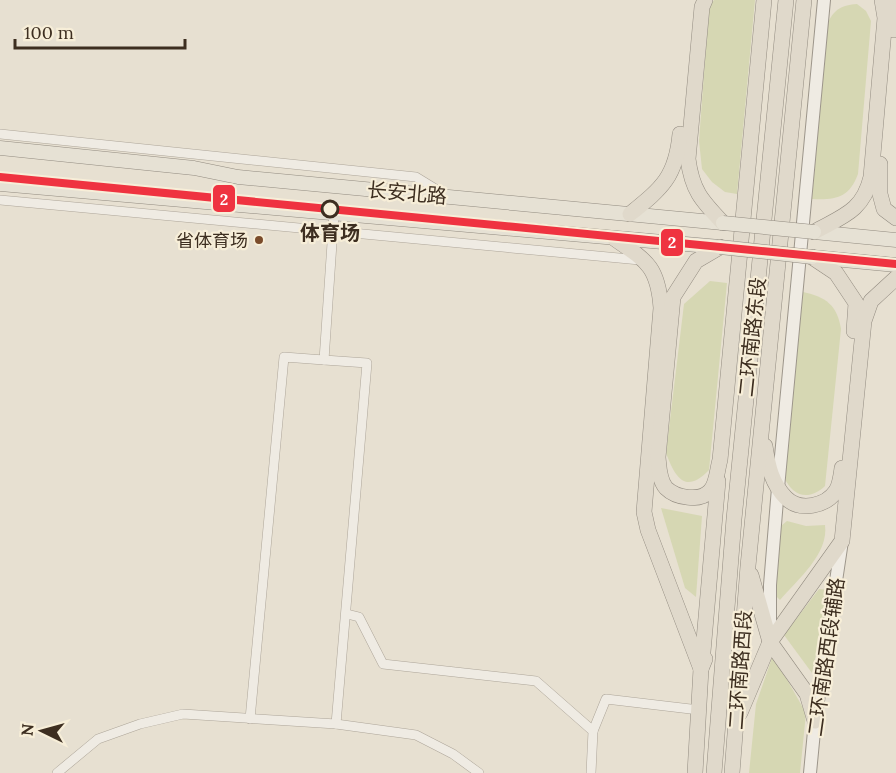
<svg xmlns="http://www.w3.org/2000/svg" width="896" height="773" font-family="Lora,'Noto Sans SC',serif">
<style>
.green{fill:#d6d7b3}
.lines{fill:none;stroke-linecap:round;stroke-linejoin:round}
.minor-casing{stroke:#ada599;stroke-width:10}
.secondary-casing{stroke:#9c958a;stroke-width:14}
.primary-casing{stroke:#928b80;stroke-width:15}
.trunk-casing{stroke:#928b80;stroke-width:16}
.minor{stroke:#efebe3;stroke-width:9}
.secondary{stroke:#efebe3;stroke-width:12}
.primary{stroke:#e6e1d4;stroke-width:14}
.trunk{stroke:#e0d9cb;stroke-width:15}
.primary-bridge-casing{stroke:#928b80;stroke-width:15;stroke-linecap:butt}
.primary-bridge{stroke:#e6e1d4;stroke-width:14}
.metro-1-casing{stroke:#f7eed8;stroke-width:12}
.metro-1{stroke:#ef3340;stroke-width:8}
.stop-dot{fill:#f7eed8;stroke:#3d2e20;stroke-width:3}
.bus-dot{fill:#7a4b2a;stroke:#f7eed8;stroke-width:2}
.labels{text-anchor:middle;stroke-width:4.5;stroke-linejoin:round;paint-order:stroke}
.bus-label{font-size:18px;fill:#3d2e20;stroke:#f7eed8;text-anchor:end}
.street-label{font-size:20px;fill:#3d2e20;stroke:#f7eed8}
.stop-label{font-size:20px;font-weight:bold;fill:#3d2e20;stroke:#f7eed8}
.line-badge{stroke:#f7eed8;stroke-width:2}
.badge-label{font-size:16px;text-anchor:middle;font-weight:bold;fill:#fff}
</style>
<rect width="100%" height="100%" fill="#e7e0d1"/>
<g class="green">
<path d="M714 0H755L737 194 725 192 712 182 702 169 699 141 709 6Z"/>
<path d="M857 4 866 11 871 21 858 174C849 198 836 200 812 199L828 22C835 9 842 5 857 4Z"/>
<path d="M710 281 727 283 709 470C685 495 675 477 666 453L684 304Z"/>
<path d="M803 292C826 297 837 305 841 329L825 486C809 501 793 497 784 477Z"/>
<path d="M661 508 702 516 696 597 685 588Z"/>
<path d="M787 521 806 526 825 525C829 554 797 580 780 600L775 595 781 526Z"/>
<path d="M819 589 830 590 812 673 784 635Z"/>
<path d="M773 655 806 713 800 773H749L756 704Z"/>
</g>
<g class="lines">
<g class="minor-casing">
<g id="minor">
<path d="M0 134 416 177 447 196"/>
<path d="M0 200 640 260"/>
<path d="M324 360 367 363 336 724"/>
<path d="M347 614 359 617 383 664 536 681 593 731 591 773"/>
<path d="M250 719 284 357 324 360 334 214"/>
<path d="M593 731 606 699 699 710"/>
<path d="M57 773 98 739 140 724 183 714 336 724 416 735 453 754 479 773"/>
</g>
</g>
<g class="secondary-casing">
<g id="secondary">
<path d="M770 632V585L778 488 824 0"/>
<path d="M810 773 815 721 842 541"/>
</g>
</g>
<g class="primary-casing">
<g id="primary">
<path d="M0 148 194 168 238 177 723 223"/>
<path d="M0 184 720 247"/>
<path d="M814 232 896 240"/>
<path d="M812 257 896 265"/>
</g>
</g>
<g class="trunk-casing">
<g id="trunk">
<path d="M705 0 702 7 688 159C692 190 701 200 723 223"/>
<path d="M893 30 895 0"/>
<path d="M880 164V194L884 209 896 218"/>
<path d="M630 214C662 188 676 177 680 134"/>
<path d="M814 232C843 216 863 211 871 177L885 18 882 0"/>
<path d="M615 239C647 261 658 267 661 308L644 512 648 530 701 669"/>
<path d="M720 247 696 261 673 297 658 457C659 467 659 480 666 488 676 498 700 502 710 491 717 484 717 470 720 460L764 0"/>
<path d="M812 257 836 273 856 303 854 331"/>
<path d="M765 446C768 466 772 484 786 498 800 512 826 506 836 491 840 485 841 475 842 468"/>
<path d="M751 575 770 642 807 694 815 721"/>
<path d="M702 663 718 481"/>
<path d="M740 713 770 642 842 541 864 321 871 301 896 278"/>
<path d="M695 773 701 669 705 659"/>
<path d="M714 773 734 519 786 0"/>
<path d="M732 773 748 566 804 0"/>
</g>
</g>
<use href="#minor" class="minor"/>
<use href="#secondary" class="secondary"/>
<use href="#primary" class="primary"/>
<use href="#trunk" class="trunk"/>
<g class="primary-bridge-casing">
<g id="primary-bridge">
<path d="M723 223 814 232"/>
<path d="M720 247 812 257"/>
</g>
</g>
<use href="#primary-bridge" class="primary-bridge"/>
<g class="metro-1-casing">
<path id="metro-1" d="M0 177 896 264"/>
</g>
<use href="#metro-1" class="metro-1"/>
</g>
<circle class="stop-dot" cx="330" cy="209" r="8"/>
<circle class="bus-dot" cx="259" cy="240" r="5"/>
<g class="labels">
<g class="bus-label">
<text x="248" y="247">省体育场</text>
</g>
<g class="street-label">
<text transform="translate(407 193) rotate(5)" y="7">长安北路</text>
<text transform="translate(752 337) rotate(-84)" y="7">二环南路东段</text>
<text transform="translate(826 657) rotate(-82)" y="7">二环南路西段辅路</text>
<text transform="translate(740 670) rotate(-86)" y="7">二环南路西段</text>
</g>
<g class="stop-label">
<text x="330" y="240">体育场</text>
</g>
</g>
<g class="line-badge">
<rect x="212" y="184" width="24" height="29" rx="6" fill="#ef3340"/>
<rect x="660" y="228" width="24" height="29" rx="6" fill="#ef3340"/>
</g>
<g class="badge-label">
<text x="224" y="205">2</text>
<text x="672" y="248">2</text>
</g>
<g transform="translate(42 731) rotate(275)" stroke="#f7eed8" stroke-width="4.5" paint-order="stroke">
<path d="M0-4.5L10 22L0 15L-10 22Z" fill="#3d2e20"/>
<text y="-9" font-size="16" font-weight="bold" text-anchor="middle" fill="#3d2e20">N</text>
</g>
<path d="M15 39v9h170v-9" fill="none" stroke="#3d2e20" stroke-width="3"/>
<text x="24" y="39" font-size="18" fill="#3d2e20" stroke="#f7eed8" stroke-width="4.5" paint-order="stroke">100 m</text>
</svg>
